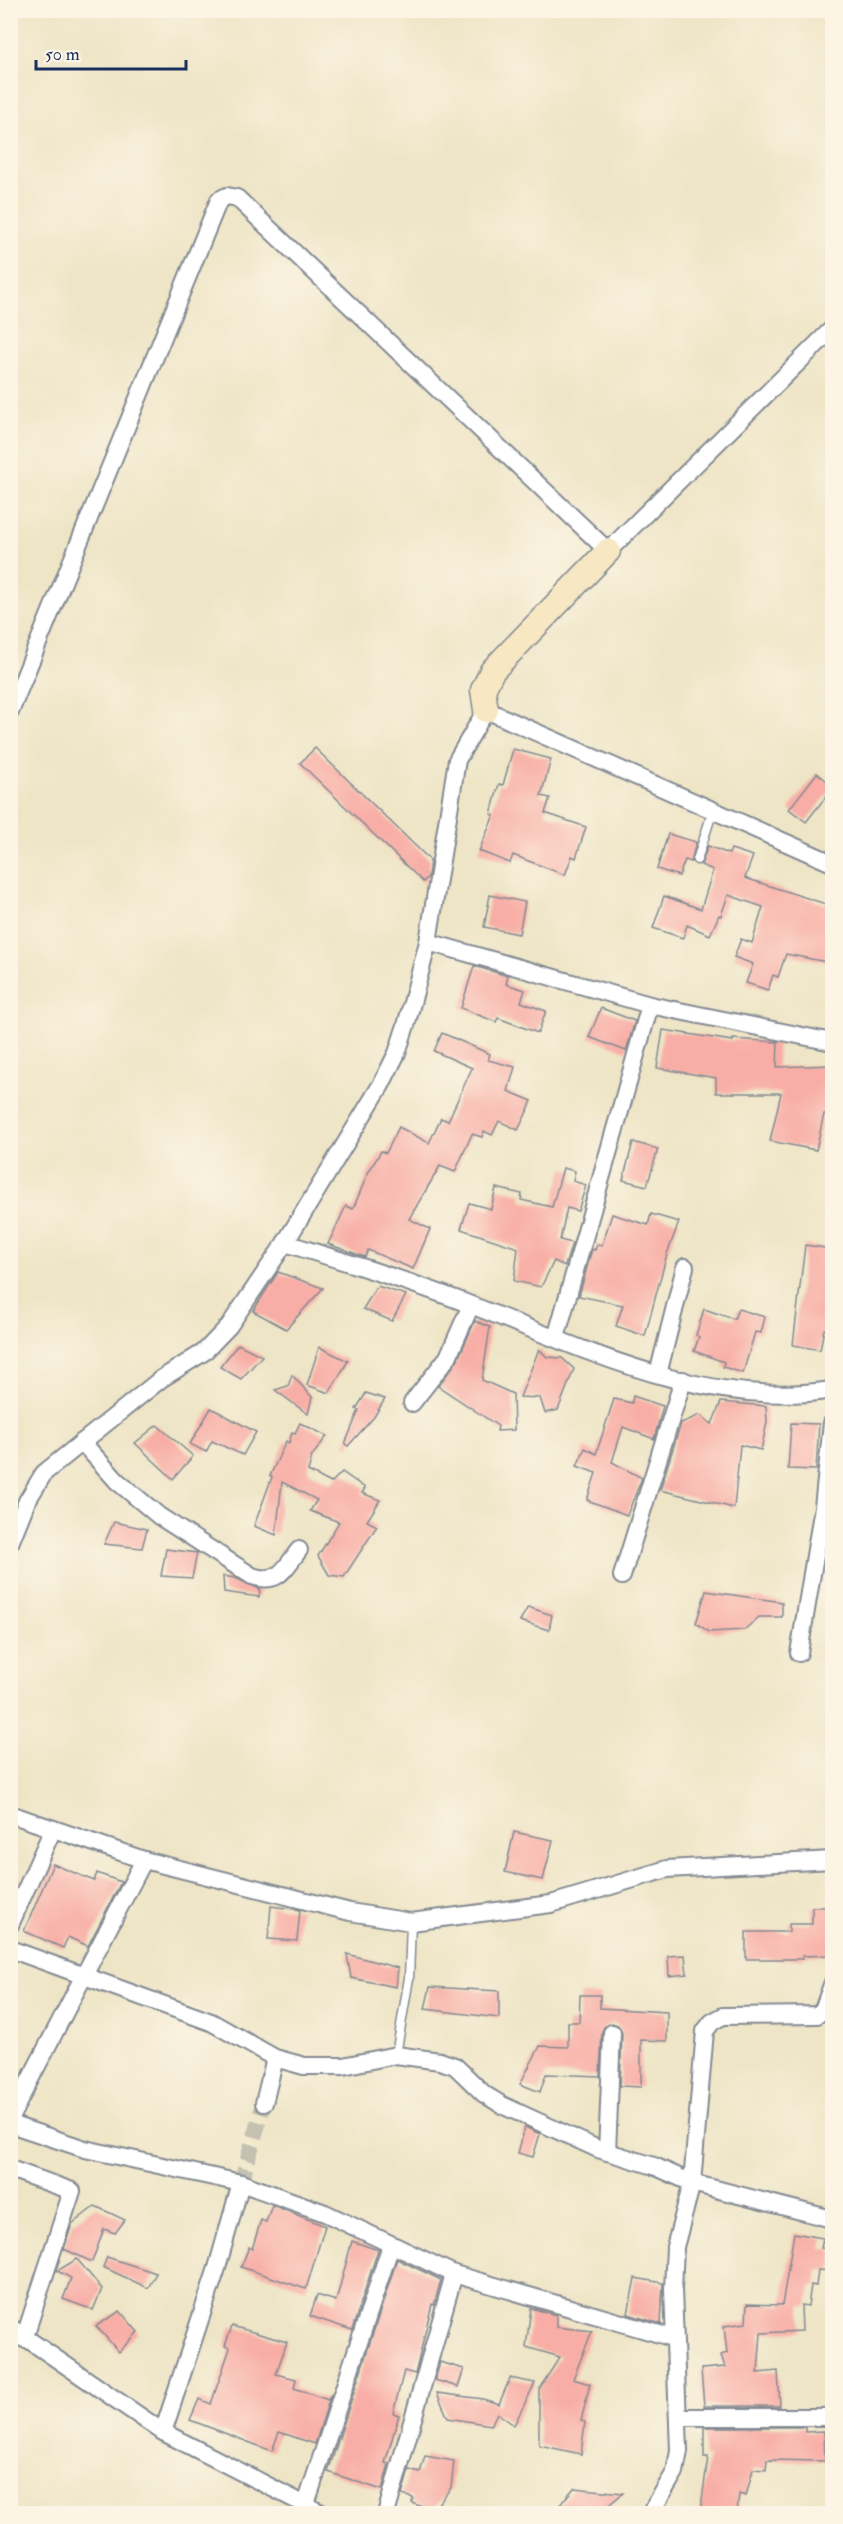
<svg xmlns="http://www.w3.org/2000/svg" width="843" height="2524" font-family="'IM FELL Double Pica',serif">
<style>
.building{fill:#f8aea6}
.lines{fill:none;stroke-linecap:round;stroke-linejoin:round}
.street-tunnel{stroke:#c4c1b1;stroke-width:16;stroke-dasharray:16 8;stroke-linecap:butt}
.lane-casing{stroke:#848a92;stroke-width:11}
.street-casing{stroke:#848a92;stroke-width:20}
.secondary-casing{stroke:#848a92;stroke-width:27}
.lane{stroke:#fff;stroke-width:8}
.street{stroke:#fff;stroke-width:16}
.secondary{stroke:#f7e8c3;stroke-width:24}
</style>
<rect width="100%" height="100%" fill="#fcf5e5"/>
<filter id="ink" filterUnits="userSpaceOnUse"><feTurbulence type="fractalNoise" baseFrequency=".0167" numOctaves="2"/><feDisplacementMap in="SourceGraphic" scale="12" xChannelSelector="R" yChannelSelector="G"/><feConvolveMatrix kernelMatrix="1 2 1 2 8 2 1 2 1" color-interpolation-filters="sRGB"/></filter>
<filter id="wash" filterUnits="userSpaceOnUse"><feTurbulence type="fractalNoise" baseFrequency=".008" numOctaves="4" result="noise"/><feDisplacementMap in="SourceGraphic" scale="24" xChannelSelector="R" yChannelSelector="G"/><feGaussianBlur stdDeviation="1.35" result="paint"/><feColorMatrix in="noise" values="0 0 0 0 0 0 0 0 0 0 0 0 0 0 0 0 0 1.4 0 .05"/><feComposite in="paint" operator="in"/></filter>
<g filter="url(#wash)">
<rect width="100%" height="100%" fill="#eee5c6"/>
<g id="blocks">
<g class="building">
<path d="M315 748 430 860 428 877 423 882 300 763Z"/>
<path d="M513 749 551 759 541 796 550 798 545 813 586 827 576 858 572 856 565 875 513 855 510 863 479 851 494 815 491 814 499 784 503 785Z"/>
<path d="M817 773 832 785V789L806 822 789 809Z"/>
<path d="M668 834 696 842 691 862 685 860 679 876 657 869Z"/>
<path d="M708 846 729 854 731 849 753 856 745 878 832 906V963L786 954 778 977 773 975 768 990 746 983 753 964 734 957 741 939 752 943 763 907 728 895 721 916 719 915 710 935 687 925 683 938 653 928 664 896 701 909 713 870 701 865Z"/>
<path d="M490 895 525 902 519 934 484 927Z"/>
<path d="M474 966 508 976 506 984 525 990 521 1002 546 1011 538 1033 498 1018 496 1022 461 1008Z"/>
<path d="M601 1008 635 1021 626 1051 589 1037Z"/>
<path d="M663 1030 733 1041V1039L778 1042 777 1067 832 1065V1115L824 1114 816 1150 770 1141 781 1093H716V1078L657 1068Z"/>
<path d="M442 1033 490 1054 488 1060 515 1067 508 1091 532 1101 524 1118 518 1130 499 1121 492 1135 484 1131 482 1137 472 1134 455 1172 440 1166 409 1219 430 1229 413 1269 368 1250 365 1257 328 1244 346 1206 353 1209 368 1173 381 1151 386 1153 399 1127 429 1143 441 1118 448 1121 472 1068 434 1051Z"/>
<path d="M633 1142 658 1149 647 1186 623 1180Z"/>
<path d="M563 1168 575 1171 573 1181 586 1185 578 1211 567 1208 560 1240 572 1243 565 1266 554 1261 541 1287 514 1281 518 1248 461 1229 469 1203 491 1209 496 1188 522 1194 521 1200 552 1207Z"/>
<path d="M612 1214 648 1225 651 1214 679 1222 667 1254 645 1336 616 1326 623 1305 579 1296 592 1249 595 1250 597 1244 602 1245Z"/>
<path d="M805 1245 832 1249V1330L824 1329 820 1350 793 1345Z"/>
<path d="M278 1272 323 1288 286 1329 253 1311Z"/>
<path d="M377 1286 406 1295 392 1321 363 1309Z"/>
<path d="M704 1309 734 1319 738 1309 765 1317 761 1333 755 1332 743 1373 723 1367 724 1362 694 1351 699 1337 696 1335Z"/>
<path d="M475 1321 490 1327 482 1380 513 1394 514 1430 497 1431 498 1426 438 1386 457 1361Z"/>
<path d="M238 1344 262 1356 241 1379 220 1367Z"/>
<path d="M319 1347 348 1361 329 1393 307 1385Z"/>
<path d="M539 1349 547 1357 562 1358 574 1369 558 1410 545 1413 540 1398 520 1397Z"/>
<path d="M292 1375 312 1397 308 1414 275 1390 288 1386Z"/>
<path d="M366 1393 385 1399 374 1417 348 1446 345 1444 359 1410 356 1409Z"/>
<path d="M633 1396 663 1406 654 1439 623 1427 612 1462 642 1478 627 1515 587 1500 596 1473 577 1466 585 1448 596 1454 614 1399 632 1403Z"/>
<path d="M721 1402 766 1406 767 1422 761 1450 740 1445 734 1508 660 1490 681 1423 700 1415 712 1424Z"/>
<path d="M211 1408 256 1432 243 1455 212 1441 206 1452 190 1444Z"/>
<path d="M300 1423 327 1436 312 1456 308 1471 331 1483 342 1472 365 1488 362 1493 380 1500 367 1521 377 1526 344 1577 329 1575 318 1556 339 1522 310 1511 317 1500 282 1482 276 1535 254 1526 272 1477 270 1476 286 1441 289 1443 292 1432 295 1433Z"/>
<path d="M791 1423 819 1424 816 1470 788 1469Z"/>
<path d="M157 1425 193 1456 173 1479 135 1443Z"/>
<path d="M114 1522 147 1529 142 1548 104 1544Z"/>
<path d="M166 1549 197 1553 192 1578 161 1576Z"/>
<path d="M223 1576 235 1578 260 1589 259 1597 224 1592Z"/>
<path d="M706 1591 782 1602V1617H759L744 1630 709 1632 696 1623Z"/>
<path d="M528 1607 552 1615 549 1630 520 1621Z"/>
<path d="M514 1832 553 1840 543 1880 505 1872Z"/>
<path d="M53 1864 94 1881 97 1873 121 1882 88 1946 68 1937 63 1948 24 1931Z"/>
<path d="M271 1906 300 1910 297 1941 268 1939Z"/>
<path d="M812 1907H832V1955L803 1956V1959H746V1932H789V1924H812Z"/>
<path d="M347 1954 398 1968 396 1987 351 1978Z"/>
<path d="M685 1955 687 1974 669 1976 668 1956Z"/>
<path d="M430 1987 499 1991V2018L425 2009Z"/>
<path d="M580 1995H600V2008L667 2012V2041L641 2040V2087L620 2086 622 2033 618 2025 612 2023 604 2027 602 2032 600 2076 546 2074 540 2092 520 2084 540 2046 568 2047V2022H579Z"/>
<path d="M525 2127 540 2134 533 2157 518 2153Z"/>
<path d="M272 2205 325 2226 306 2289 241 2267 249 2247 252 2249 261 2220 266 2222Z"/>
<path d="M95 2206 125 2220 115 2233 104 2229 92 2262 64 2249 72 2224Z"/>
<path d="M794 2233 823 2238 821 2248 832 2249V2271L818 2270 816 2286 811 2285 808 2306 801 2305 802 2331 761 2333 758 2373 778 2371 780 2406H704L701 2369 725 2367 721 2355 727 2353 724 2326 746 2323 747 2304 782 2305Z"/>
<path d="M352 2241 378 2250 352 2330 310 2316 317 2295 336 2301Z"/>
<path d="M107 2257 156 2273 148 2288 103 2267Z"/>
<path d="M77 2259 102 2289 93 2310 63 2299 71 2278 57 2271Z"/>
<path d="M397 2259 441 2280 434 2305 432 2304 415 2374 404 2371 393 2413 399 2415 385 2463 389 2464 382 2490 328 2472Z"/>
<path d="M635 2278 663 2283 661 2324 628 2314Z"/>
<path d="M531 2308 556 2315V2327L592 2331 573 2379 590 2384 581 2421 585 2422 581 2454 539 2445V2389L560 2357 526 2347Z"/>
<path d="M120 2311 138 2332 119 2352 96 2326Z"/>
<path d="M232 2326 287 2342 276 2374 296 2379 294 2388 328 2400 331 2394 315 2444 279 2432 272 2451 190 2420 199 2399 211 2404 230 2348 225 2346Z"/>
<path d="M440 2362 464 2369 458 2387 435 2380Z"/>
<path d="M510 2378 535 2383 514 2425 497 2413 491 2425 448 2418 437 2393 483 2399 499 2404Z"/>
<path d="M704 2427H805V2432L824 2431 825 2461 767 2460 766 2470 753 2469 746 2496 739 2494 737 2514H700L708 2457H704Z"/>
<path d="M425 2456 454 2461 451 2488 432 2511 412 2503 413 2498 402 2495 409 2470 420 2473Z"/>
<path d="M574 2488 623 2493 598 2514H552Z"/>
</g>
</g>
</g>
<g filter="url(#ink)">
<use href="#blocks" fill-opacity="0" stroke="#848a92" stroke-width="1.5"/>
<g class="lines">
<path class="street-tunnel" d="M241 2183 264 2103"/>
<g class="lane-casing">
<g id="lane">
<path d="M697 860 713 810"/>
<path d="M396 2055 409 1978 411 1922"/>
</g>
</g>
<g class="street-casing">
<g id="street">
<path d="M10 712 219 200 227 196 237 198 608 551 832 329"/>
<path d="M428 942 650 1005 832 1042"/>
<path d="M285 1243C346 1262 407 1280 466 1303 582 1348 706 1410 832 1390"/>
<path d="M556 1338 650 1005"/>
<path d="M658 1374 685 1267"/>
<path d="M412 1403 448 1357 471 1305"/>
<path d="M82 1442 117 1481 159 1516 252 1576C279 1585 284 1569 299 1550"/>
<path d="M10 1543 27 1501 44 1473 161 1379 204 1352 229 1326 285 1243 381 1085 397 1053 407 1022 428 942 457 760 486 710 832 863"/>
<path d="M622 1576 683 1380"/>
<path d="M799 1653 823 1507 832 1423"/>
<path d="M10 1814 144 1860 350 1912 411 1922 551 1904 667 1869 832 1860"/>
<path d="M10 1925 53 1829"/>
<path d="M10 1949 211 2022 275 2058 304 2066H343L396 2055 440 2061 455 2066 484 2094 502 2105 598 2149 654 2166 692 2183 675 2247 673 2289 679 2451 675 2472 650 2514"/>
<path d="M832 1985 823 2010 817 2015 723 2016 712 2022 705 2031 692 2183 832 2219"/>
<path d="M264 2103 275 2058"/>
<path d="M10 2118 144 1860"/>
<path d="M10 2124 85 2149 241 2183"/>
<path d="M607 2152 612 2033"/>
<path d="M10 2169 72 2191 24 2339"/>
<path d="M10 2327 163 2432 323 2514"/>
<path d="M678 2417H832"/>
<path d="M163 2432 217 2268 241 2183 325 2213 454 2274"/>
<path d="M306 2504 391 2245"/>
<path d="M386 2514 454 2274 673 2338"/>
</g>
</g>
<g class="secondary-casing">
<path id="secondary" d="M486 710 483 690 492 671 608 551"/>
</g>
<use href="#lane" class="lane"/>
<use href="#street" class="street"/>
<use href="#secondary" class="secondary"/>
</g>
</g>
<rect width="843" height="2524" fill="none" stroke="#fcf5e5" stroke-width="36"/>
<path d="M36 60v9h150v-9" fill="none" stroke="#1b2f5e" stroke-width="3"/>
<text x="45" y="60" font-size="18" fill="#1b2f5e" stroke="#fcf5e5" stroke-width="4.5" paint-order="stroke">50 m</text>
</svg>
